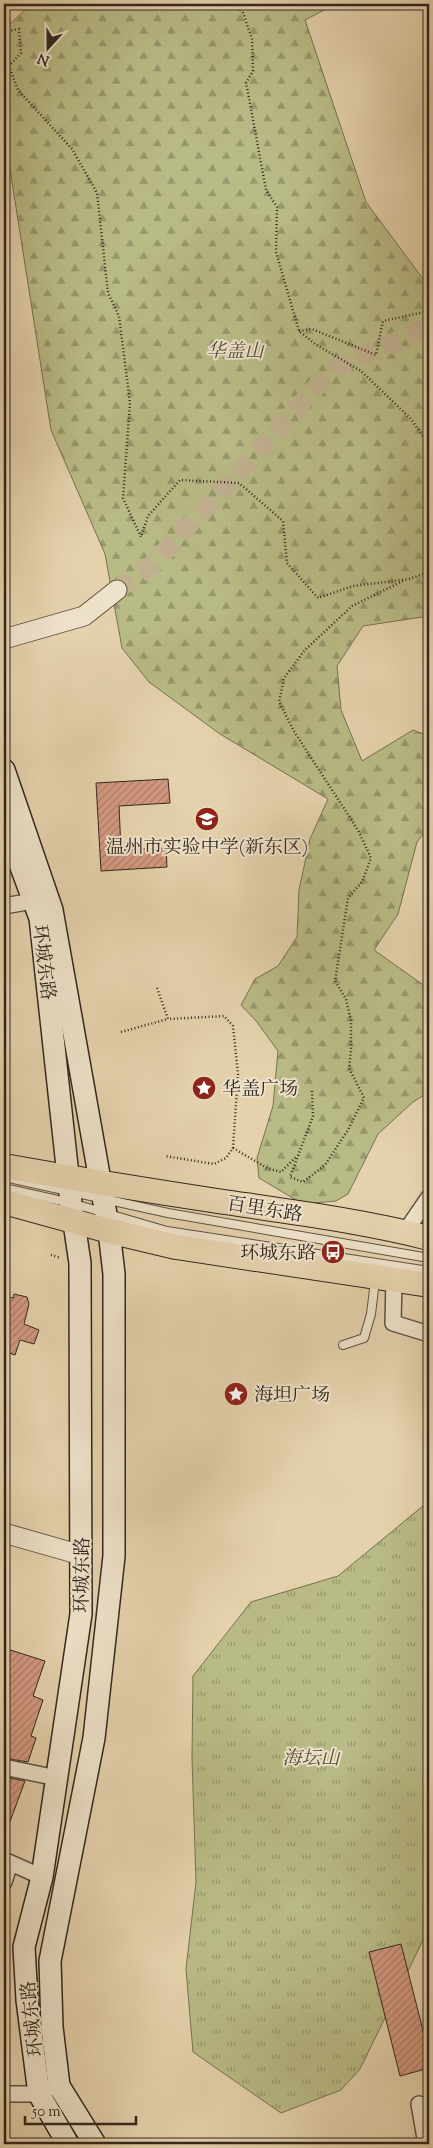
<svg xmlns="http://www.w3.org/2000/svg" width="433" height="2148" font-family="'Sorts Mill Goudy','Noto Serif SC',serif">
<style>
.forest{fill:url(#forest-firs);stroke:#757152}
.park{fill:url(#park-tufts);stroke:#757152}
.building{fill:url(#building-hatch);stroke:#31271e}
.lines{fill:none;stroke-linecap:round;stroke-linejoin:round}
.tertiary-tunnel{stroke:#c1b090;stroke-width:19;stroke-dasharray:19 9;stroke-linecap:butt}
.service-casing{stroke:#5e5242;stroke-width:10}
.minor-casing{stroke:#5e5242;stroke-width:18}
.tertiary-casing{stroke:#5e5242;stroke-width:21}
.secondary-casing{stroke:#31271e;stroke-width:24}
.primary-casing{stroke:#31271e;stroke-width:26}
.path{stroke:#31271e;stroke-width:2.5;stroke-dasharray:1 2.5;stroke-linecap:butt}
.service{stroke:#eee2ca;stroke-width:8}
.minor{stroke:#eee2ca;stroke-width:15}
.tertiary{stroke:#eee2ca;stroke-width:19}
.secondary{stroke:#eee2ca;stroke-width:21}
.primary{stroke:#e5d2ad;stroke-width:24}
.labels{text-anchor:middle;stroke-width:4;stroke-linejoin:round;paint-order:stroke}
.park-label{font-size:19px;font-style:italic;fill:#534c38;stroke:#eee2ca}
.poi-label{font-size:19px;fill:#31271e;stroke:#eee2ca;text-anchor:start}
.street-label{font-size:19px;fill:#31271e;stroke:#eee2ca}
</style>
<defs>
<pattern id="forest-firs" width="22" height="20" patternUnits="userSpaceOnUse" patternTransform="scale(1.25)"><rect width="22" height="20" fill="#b9bb86"/><path d="M5 1l3.5 6h-7zM16 11l3.5 6h-7z" fill="#97986d"/></pattern>
<pattern id="park-tufts" width="24" height="20" patternUnits="userSpaceOnUse" patternTransform="scale(1.25)"><rect width="24" height="20" fill="#b9bb86"/><path d="M3 7l-1-3M5 7V3M7 7l1-3M15 17l-1-3M17 17v-4M19 17l1-3" fill="none" stroke="#97986d"/></pattern>
<pattern id="building-hatch" width="6" height="6" patternUnits="userSpaceOnUse" patternTransform="scale(1.25)"><rect width="6" height="6" fill="#d49981"/><path d="M-1 1l2-2M0 6l6-6M5 7l2-2" fill="none" stroke="#ad7d69"/></pattern>
</defs>
<rect width="100%" height="100%" fill="#e5d2ad"/>
<filter id="stains"><feTurbulence type="fractalNoise" baseFrequency=".004" numOctaves="4"/><feColorMatrix values="0 0 0 0 .2 0 0 0 0 .09 0 0 0 0 .02 0 0 0 .5 -.17"/></filter>
<radialGradient id="worn" r=".72"><stop offset=".6" stop-color="#630" stop-opacity="0"/><stop offset="1" stop-color="#630" stop-opacity=".3"/></radialGradient>
<path class="forest" d="M31 4H336L305 20 366 202 429 287V616L363 626 337 666 341 710 362 761 413 730 429 736V826L417 842 398 914 374 950 429 989V1092L413 1102 378 1134 348 1194 336 1201 303 1204 259 1178 257 1158 273 1106 278 1051 257 1022 241 1005 255 979 278 966 297 937 299 890 310 839 328 799 220 734 149 682 122 648 105 554 51 430 4 131V30Z"/>
<path class="park" d="M429 1501V1928L360 2069 341 2090 281 2113 193 2052 186 1969 196 1882 192 1758 193 1676 251 1602 338 1576Z"/>
<g class="building">
<path d="M168 779 170 803 119 806 121 850 166 848 167 867 101 871 96 783Z"/>
<path d="M14 1294 27 1297 29 1304 24 1324 39 1330 34 1344 20 1340 15 1355 4 1351V1296L13 1298Z"/>
<path d="M4 1648 45 1661 33 1696 43 1700 31 1736 36 1738 28 1762 4 1758Z"/>
<path d="M4 1777 25 1781 5 1835H4Z"/>
<path d="M401 1944 429 2054V2068L400 2076 369 1952Z"/>
</g>
<g class="lines">
<path class="tertiary-tunnel" d="M117 590 153 564 334 368 429 327"/>
<g class="service-casing">
<g id="service">
<path d="M9 1178 168 1213 429 1258"/>
<path d="M4 1188 71 1203 167 1231 429 1271"/>
<path d="M343 1345 364 1338 371 1314 375 1281"/>
</g>
</g>
<g class="minor-casing">
<g id="minor">
<path d="M4 906 33 901"/>
<path d="M405 1232 429 1197"/>
<path d="M394 1279 393 1323 429 1334"/>
<path d="M4 1767 57 1778"/>
<path d="M4 1860 42 1877"/>
<path d="M4 1882 10 1863"/>
<path d="M4 2094H39L46 2091"/>
<path d="M419 2104 426 2144"/>
</g>
</g>
<g class="tertiary-casing">
<g id="tertiary">
<path d="M4 639 84 616 117 590"/>
<path d="M4 1533 81 1555"/>
</g>
</g>
<g class="secondary-casing">
<g id="secondary">
<path d="M4 770 52 910 109 1231 114 1274V1556L94 1738 50 1961 52 2027 59 2086 95 2144"/>
<path d="M4 821 40 918 71 1203 80 1263 81 1614 42 1877 24 1947 27 2000 39 2094 68 2144"/>
</g>
</g>
<g class="primary-casing">
<g id="primary">
<path d="M4 1166C77 1179 151 1191 224 1202 293 1212 362 1221 429 1238"/>
<path d="M4 1202 109 1231 176 1247 429 1285"/>
</g>
</g>
<g class="path">
<path d="M236 4 243 13 252 39 253 71 246 83 249 98 266 190 277 207 276 252 299 331 315 344 361 371 411 419 429 445"/>
<path d="M8 31 19 29 21 53 9 66 18 90 72 149 97 193 108 293 119 316 130 403 123 498 141 537 148 516 180 480 239 483 283 521 287 563 318 598 353 586 409 579 429 572"/>
<path d="M299 331 312 329 376 355 383 321 429 311"/>
<path d="M157 988 168 1019 224 1016 233 1026 238 1074 233 1148 226 1158 214 1164 165 1156"/>
<path d="M121 1032 168 1019"/>
<path d="M312 1091 313 1116 290 1177 303 1182 325 1165 348 1130 364 1098 349 1068 351 1050V1021L346 999 335 981 348 898 362 882 371 858 358 830 295 733 279 702 284 678 305 650 352 606 405 580"/>
<path d="M233 1148 267 1168 281 1172 297 1156"/>
<path d="M51 1255 61 1258"/>
</g>
<use href="#service" class="service"/>
<use href="#minor" class="minor"/>
<use href="#tertiary" class="tertiary"/>
<use href="#secondary" class="secondary"/>
<use href="#primary" class="primary"/>
</g>
<defs>
<g id="school-disc" transform="scale(1.25)"><circle r="9.5" fill="#8f2418" stroke="#eee2ca"/><path d="M0-5L7-2L0 1L-7-2ZM-4 1L0 2.5L4 1V4Q0 6-4 4Z" fill="#fff"/></g>
<g id="sight-disc" transform="scale(1.25)"><circle r="9.5" fill="#8f2418" stroke="#eee2ca"/><path d="M0-6L1.8-2.2L6-1.7L2.9 1.2L3.7 5.4L0 3.3L-3.7 5.4L-2.9 1.2L-6-1.7L-1.8-2.2Z" fill="#fff"/></g>
<g id="bus-disc" transform="scale(1.25)"><circle r="9.5" fill="#8f2418" stroke="#eee2ca"/><path d="M-5-6H5V4H4V6H2V4H-2V6H-4V4H-5ZM-3.5-4V0h7V-4ZM-3.5 1.2v1.5H-2V1.2ZM2 1.2v1.5H3.5V1.2Z" fill="#fff"/></g>
</defs>
<g fill-rule="evenodd">
<use href="#school-disc" x="207" y="819"/>
<use href="#sight-disc" x="204" y="1088"/>
<use href="#bus-disc" x="333" y="1252"/>
<use href="#sight-disc" x="236" y="1394"/>
</g>
<g class="labels">
<g class="park-label">
<text x="235" y="357">华盖山</text>
<text x="311" y="1764">海坛山</text>
</g>
<g class="poi-label">
<text x="207" y="853" text-anchor="middle">温州市实验中学(新东区)</text>
<text x="222" y="1095">华盖广场</text>
<text x="316" y="1259" text-anchor="end">环城东路</text>
<text x="254" y="1401">海坦广场</text>
</g>
<g class="street-label">
<text transform="translate(45 962) rotate(83)" y="7">环城东路</text>
<text transform="translate(265 1208) rotate(9)" y="7">百里东路</text>
<text transform="translate(81 1575) rotate(-89)" y="7">环城东路</text>
<text transform="translate(31 2019) rotate(-96)" y="7">环城东路</text>
</g>
</g>
<rect width="433" height="2148" fill="none" stroke="#e5d2ad" stroke-width="20"/>
<rect x="5" y="5" width="423" height="2138" fill="none" stroke="#31271e" stroke-width="2.5"/>
<rect x="10" y="10" width="413" height="2128" fill="none" stroke="#31271e"/>
<g transform="translate(48 48) rotate(201)" stroke="#eee2ca" stroke-width="4" paint-order="stroke">
<path d="M0-4L9 19L0 12L-9 19Z" fill="#31271e"/>
<text y="-8" font-size="14" font-weight="bold" text-anchor="middle" fill="#31271e">N</text>
</g>
<path d="M25 2116v8h111v-8" fill="none" stroke="#31271e" stroke-width="2.5"/>
<text x="32" y="2116" font-size="15" fill="#31271e" stroke="#eee2ca" stroke-width="4" paint-order="stroke">50 m</text>
<rect width="100%" height="100%" filter="url(#stains)"/>
<rect width="100%" height="100%" fill="url(#worn)"/>
</svg>
